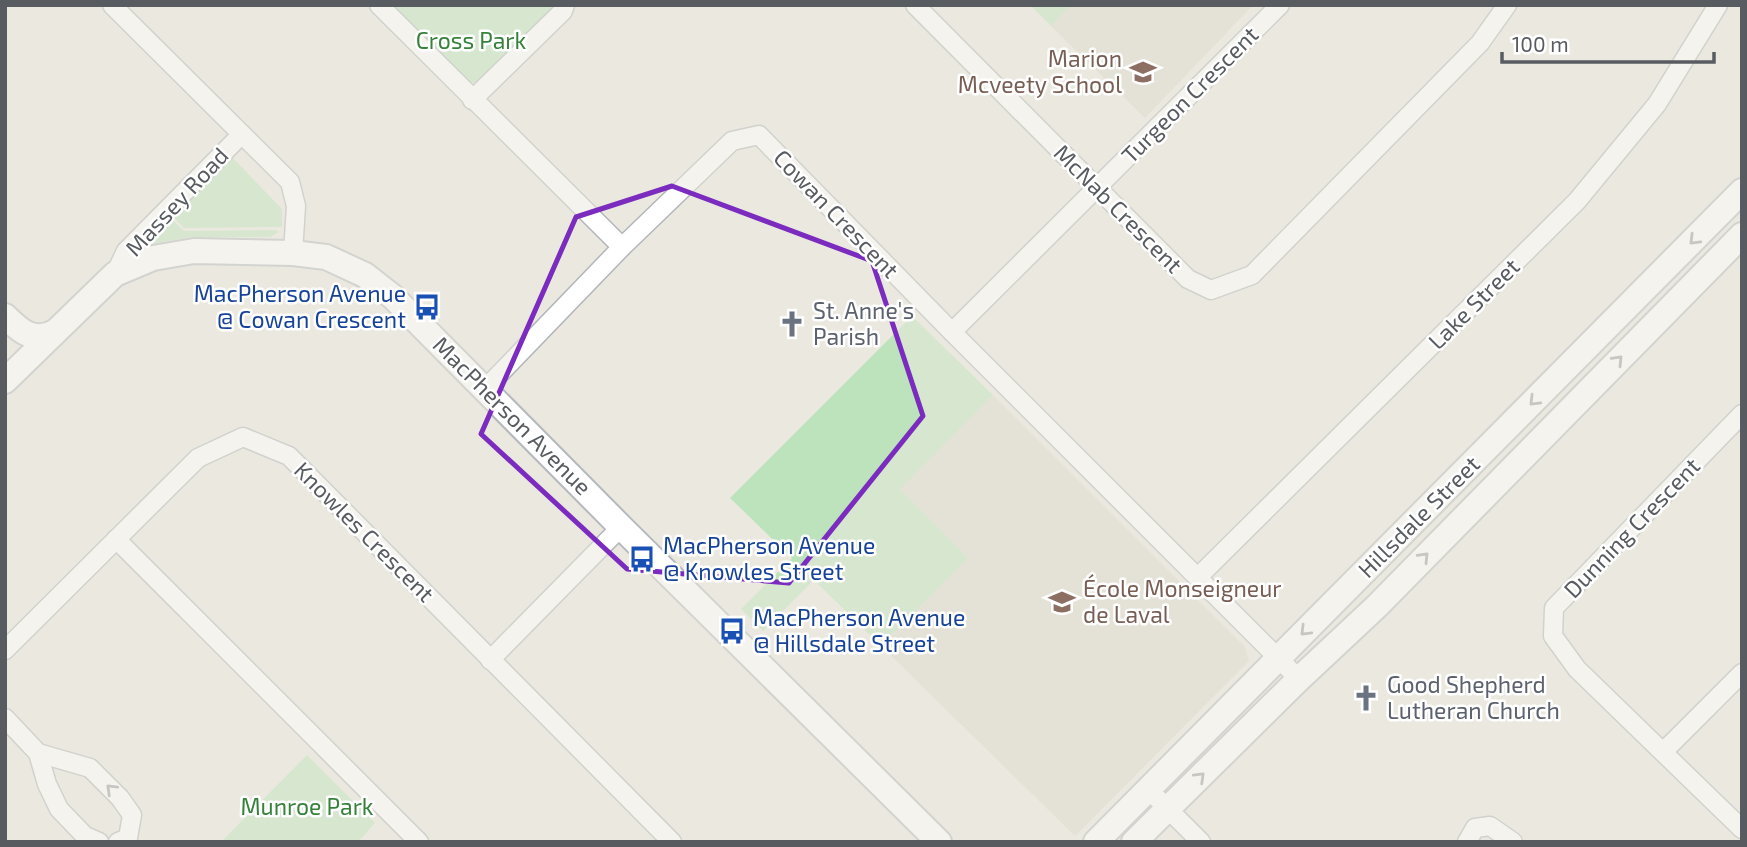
<svg xmlns="http://www.w3.org/2000/svg" width="1747" height="847" font-family="'Exo 2',sans-serif">
<style>
.education{fill:#dbd8ce}
.green{fill:#bce3bc}
.lines{fill:none;stroke-linecap:round;stroke-linejoin:round}
.street-casing{stroke:#b2b6ba;stroke-width:21}
.secondary-casing{stroke:#b5b9be;stroke-width:28}
.street{stroke:#fff;stroke-width:18}
.secondary{stroke:#fff;stroke-width:24}
.oneway{stroke:#9b9da0}
.marked{fill:none;stroke:#7b2cbf;stroke-width:5;stroke-linejoin:round}
.labels{text-anchor:middle;stroke-width:5;stroke-linejoin:round;paint-order:stroke}
.park-label{font-size:23px;fill:#36823a;stroke:#fff}
.education-label{font-size:23px;fill:#785e54;stroke:#fff;text-anchor:end}
.street-label{font-size:23px;fill:#585c60;stroke:#fff}
.transit-label{font-size:23px;fill:#164399;stroke:#fff;text-anchor:start}
.worship-label{font-size:23px;fill:#5b616d;stroke:#fff;text-anchor:start}
</style>
<rect width="100%" height="100%" fill="#ebe9df"/>
<g class="education">
<path d="M1071 5H1253L1145 118 1051 26Z"/>
<path d="M993 395 1245 647 1249 661 1075 836 881 646 968 558 899 489Z"/>
</g>
<g class="green">
<path d="M386 5H555L479 83 464 82Z"/>
<path d="M1030 5H1071L1051 26Z"/>
<path d="M230 155 282 209V227L184 228 171 214Z"/>
<path d="M169 217 184 231 275 230 279 232 270 237H191L151 244 147 240Z"/>
<path d="M912 316 993 395 900 489 968 558 881 646 814 580 763 631 741 609 792 558 730 498Z"/>
<path d="M307 755 375 823 358 842H221Z"/>
</g>
<g class="lines">
<g class="street-casing">
<g id="street">
<path d="M112 5 290 182 296 206 293 253"/>
<path d="M379 5 622 247"/>
<path d="M915 5 1188 279 1211 290 1252 275 1480 43 1507 5"/>
<path d="M472 100 563 11 565 5"/>
<path d="M115 274 126 251 242 134"/>
<path d="M952 332 1280 5"/>
<path d="M485 389 622 247 732 141 759 135 952 332 1299 679"/>
<path d="M1742 414 1554 608 1553 636 1577 669 1742 829"/>
<path d="M116 539 419 842"/>
<path d="M1198 577 1577 201 1657 104 1718 5"/>
<path d="M5 650 198 458 243 437 289 456 672 842"/>
<path d="M490 660 621 527"/>
<path d="M5 718 38 753 47 784 59 809 85 836 99 842"/>
<path d="M1664 751 1742 673"/>
<path d="M38 753 90 768 120 798 132 815 128 838 118 842"/>
<path d="M1149 790 1201 842"/>
<path d="M1467 842 1475 828 1490 826 1513 842"/>
</g>
</g>
<g class="secondary-casing">
<g id="secondary">
<path d="M5 316C20 331 33 343 55 332"/>
<path d="M5 381 115 274 153 258 194 251 293 253 326 257 365 275 393 297 621 527 939 842"/>
<path d="M1096 842 1742 191"/>
<path d="M1134 842 1299 679 1377 606 1742 235"/>
</g>
</g>
<use href="#street" class="street"/>
<use href="#secondary" class="secondary"/>
</g>
<defs><path id="oneway-chevron" d="M-2-3.5L2.5 0L-2 3.5" fill="none" stroke-width="1.6" stroke-linecap="round" stroke-linejoin="round" transform="scale(1.75)"/></defs>
<g class="oneway">
<use href="#oneway-chevron" transform="translate(1694 240) rotate(135)"/>
<use href="#oneway-chevron" transform="translate(1618 360) rotate(-46)"/>
<use href="#oneway-chevron" transform="translate(1534 401) rotate(135)"/>
<use href="#oneway-chevron" transform="translate(1424 557) rotate(-46)"/>
<use href="#oneway-chevron" transform="translate(1305 631) rotate(135)"/>
<use href="#oneway-chevron" transform="translate(1200 777) rotate(-44)"/>
<use href="#oneway-chevron" transform="translate(111 789) rotate(-136)"/>
</g>
<path d="M0 0H1747V847H0ZM672 186 872 261 923 416 789 583 627 569 481 434 576 217Z" fill="#ebe9df" fill-opacity=".55" fill-rule="evenodd"/>
<path class="marked" d="M672 186 872 261 923 416 789 583 627 569 481 434 576 217Z"/>
<defs>
<g id="school-bare" transform="scale(2.1)"><path d="M0-5L7-2L0 1L-7-2ZM-4 1L0 2.5L4 1V4Q0 6-4 4Z" fill="#8d6e63" stroke="#fff" stroke-width="2.5" paint-order="stroke"/></g>
<g id="bus-bare" transform="scale(2.1)"><path d="M-5-6H5V4H4V6H2V4H-2V6H-4V4H-5ZM-3.5-4V0h7V-4ZM-3.5 1.2v1.5H-2V1.2ZM2 1.2v1.5H3.5V1.2Z" fill="#1a4fb4" stroke="#fff" stroke-width="2.5" paint-order="stroke"/></g>
<g id="church-bare" transform="scale(2.1)"><path d="M-1.2-6h2.4v3.5h3.3v2.4h-3.3V6h-2.4V-.1h-3.3v-2.4h3.3Z" fill="#6b7280" stroke="#fff" stroke-width="2.5" paint-order="stroke"/></g>
</defs>
<g fill-rule="evenodd">
<use href="#school-bare" x="1143" y="72"/>
<use href="#bus-bare" x="427" y="307"/>
<use href="#church-bare" x="792" y="324"/>
<use href="#bus-bare" x="642" y="559"/>
<use href="#school-bare" x="1062" y="602"/>
<use href="#bus-bare" x="732" y="631"/>
<use href="#church-bare" x="1366" y="698"/>
</g>
<g class="labels">
<g class="park-label">
<text x="471" y="49">Cross Park</text>
<text x="307" y="815">Munroe Park</text>
</g>
<g class="education-label">
<text x="1122" y="67">Marion<tspan x="1122" dy="26">Mcveety School</tspan></text>
<text x="1083" y="597" text-anchor="start">École Monseigneur<tspan x="1083" dy="26">de Laval</tspan></text>
</g>
<g class="street-label">
<text transform="translate(1190 95) rotate(-45)" y="8">Turgeon Crescent</text>
<text transform="translate(177 202) rotate(-47)" y="8">Massey Road</text>
<text transform="translate(1118 209) rotate(45)" y="8">McNab Crescent</text>
<text transform="translate(836 214) rotate(46)" y="8">Cowan Crescent</text>
<text transform="translate(1474 304) rotate(-45)" y="8">Lake Street</text>
<text transform="translate(512 416) rotate(45)" y="8">MacPherson Avenue</text>
<text transform="translate(1419 517) rotate(-45)" y="8">Hillsdale Street</text>
<text transform="translate(1632 528) rotate(-46)" y="8">Dunning Crescent</text>
<text transform="translate(364 532) rotate(45)" y="8">Knowles Crescent</text>
</g>
<g class="transit-label">
<text x="406" y="302" text-anchor="end">MacPherson Avenue<tspan x="406" dy="26">@ Cowan Crescent</tspan></text>
<text x="663" y="554">MacPherson Avenue<tspan x="663" dy="26">@ Knowles Street</tspan></text>
<text x="753" y="626">MacPherson Avenue<tspan x="753" dy="26">@ Hillsdale Street</tspan></text>
</g>
<g class="worship-label">
<text x="813" y="319">St. Anne's<tspan x="813" dy="26">Parish</tspan></text>
<text x="1387" y="693">Good Shepherd<tspan x="1387" dy="26">Lutheran Church</tspan></text>
</g>
</g>
<rect width="1747" height="847" fill="none" stroke="#585c60" stroke-width="14"/>
<path d="M1502 52v10h212v-10" fill="none" stroke="#585c60" stroke-width="3.5"/>
<text x="1512" y="52" font-size="21" fill="#585c60" stroke="#ffffff" stroke-width="5" paint-order="stroke">100 m</text>
</svg>
